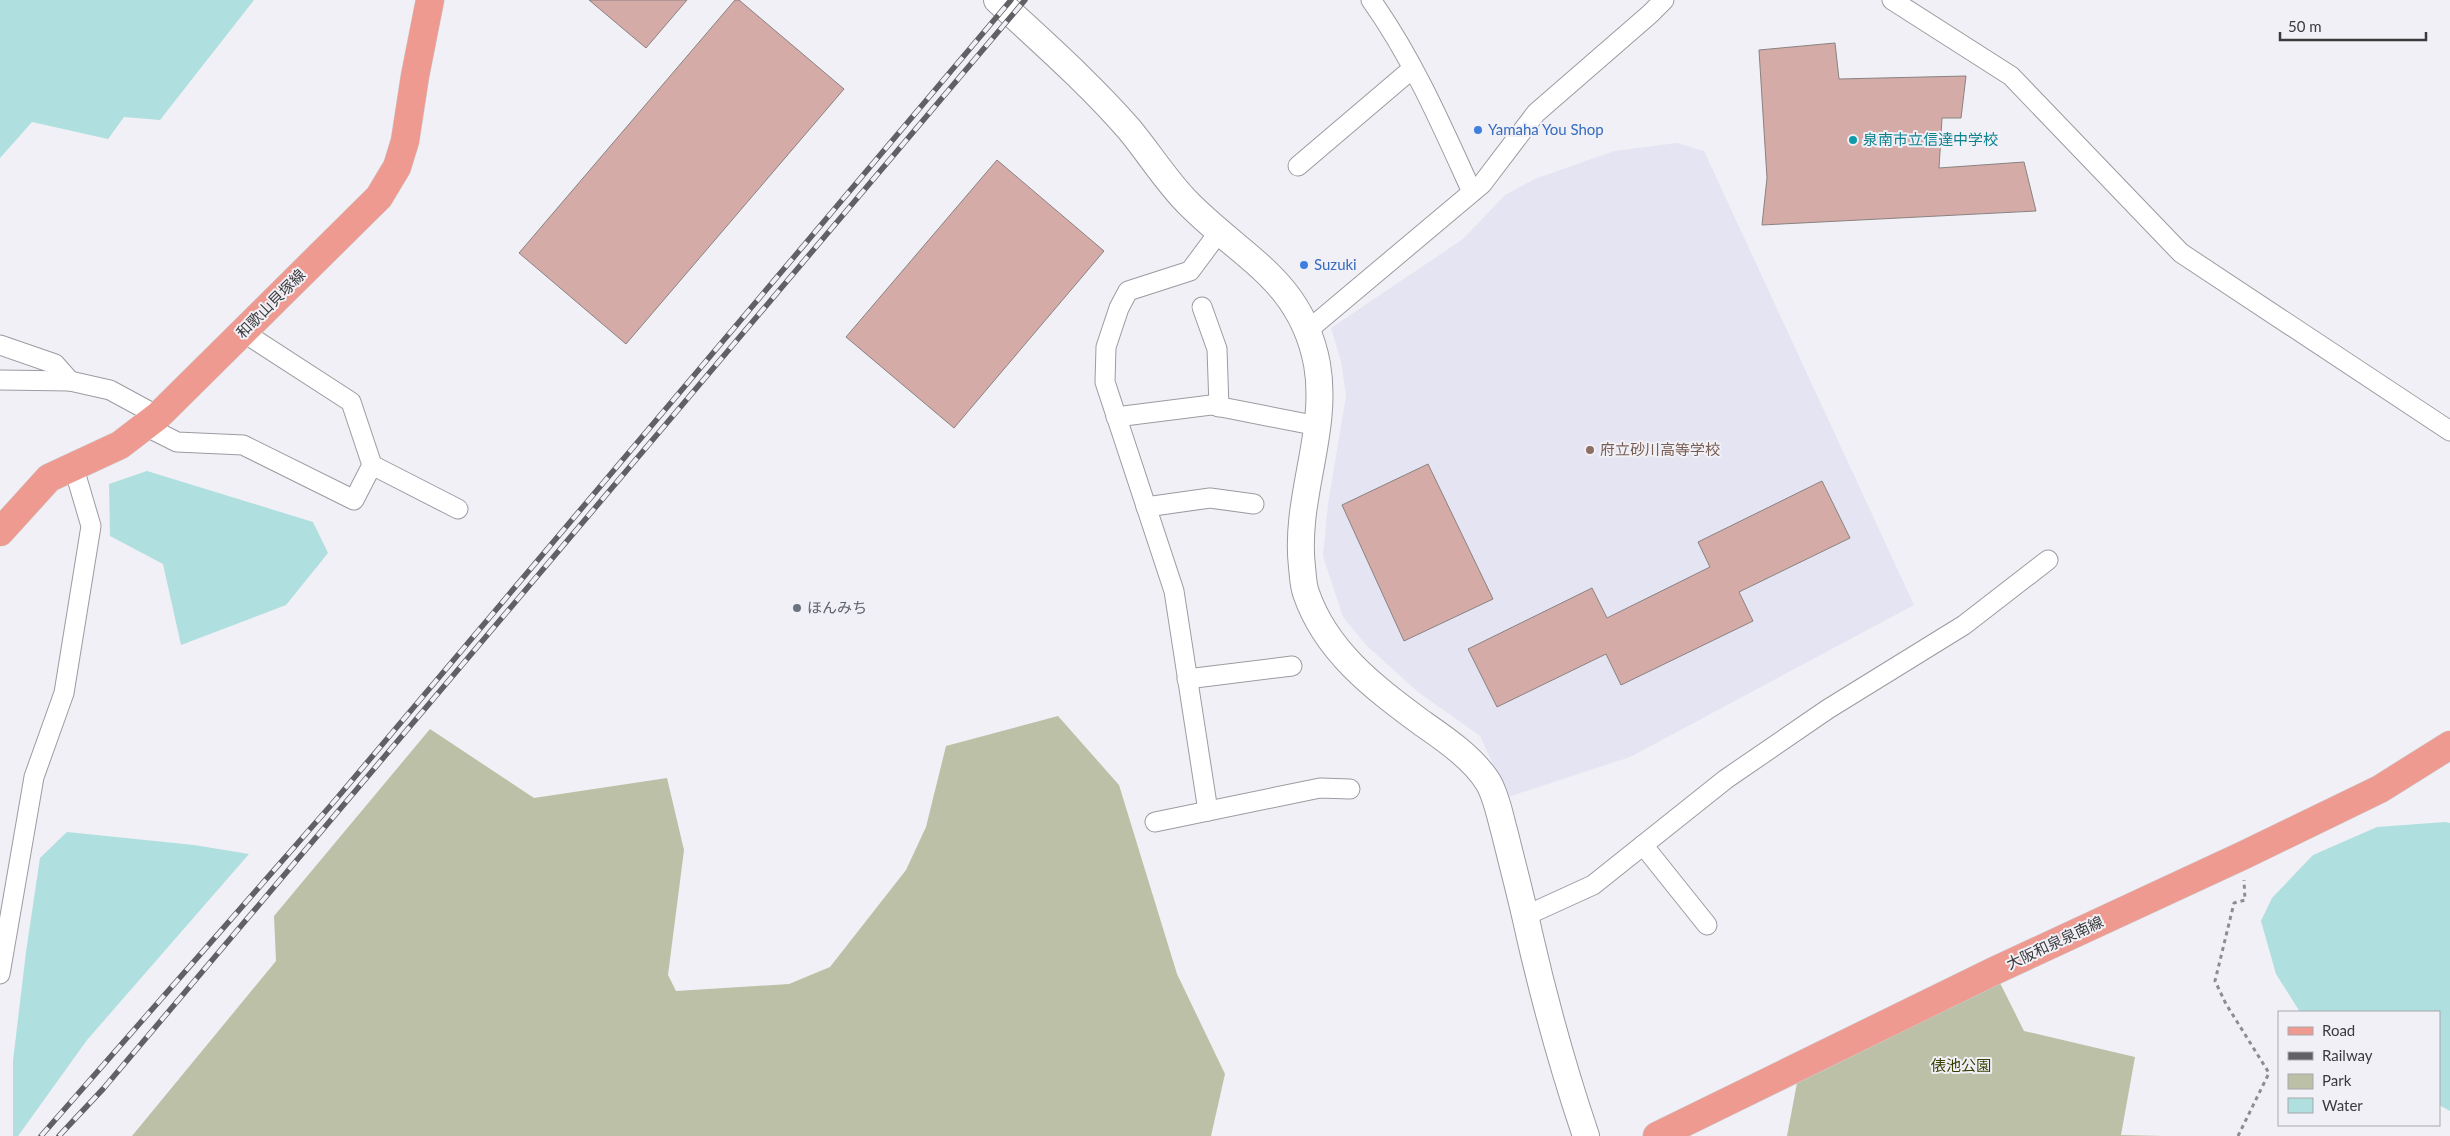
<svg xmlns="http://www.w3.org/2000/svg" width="2450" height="1136" font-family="Lato,'Noto Sans JP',sans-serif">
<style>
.built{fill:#e5e4f2}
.green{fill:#bcc0a6}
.water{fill:#afdfde}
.building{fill:#d5aba8;stroke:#898281}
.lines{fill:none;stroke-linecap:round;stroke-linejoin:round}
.street-casing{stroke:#9c9ba1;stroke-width:21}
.secondary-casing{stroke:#9c9ba1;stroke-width:28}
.primary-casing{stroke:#cccccd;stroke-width:29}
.path{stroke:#8d8d91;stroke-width:3;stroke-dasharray:4 4;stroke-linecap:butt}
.street{stroke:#fff;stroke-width:19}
.secondary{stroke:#fff;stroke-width:26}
.primary{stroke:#ef9a91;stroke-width:28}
.rail-casing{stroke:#616064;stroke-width:5.5}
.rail{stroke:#f0f0f6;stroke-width:4;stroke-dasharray:11;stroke-linecap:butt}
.shop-dot{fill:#3f7fe0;stroke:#f0f0f6;stroke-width:2}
.culture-dot{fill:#0f9aa8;stroke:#f0f0f6;stroke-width:2}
.education-dot{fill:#8d6e63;stroke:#f0f0f6;stroke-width:2}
.worship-dot{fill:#6b7280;stroke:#f0f0f6;stroke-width:2}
.labels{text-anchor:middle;stroke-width:4;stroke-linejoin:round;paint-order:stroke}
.shop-label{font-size:15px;fill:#366cbe;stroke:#f0f0f6;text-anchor:start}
.culture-label{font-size:15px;fill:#0d838f;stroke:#f0f0f6;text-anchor:start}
.street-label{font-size:15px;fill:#3b3a3d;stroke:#f0f0f6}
.education-label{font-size:15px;fill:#785e54;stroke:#f0f0f6;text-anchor:start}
.worship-label{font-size:15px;fill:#5b616d;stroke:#f0f0f6;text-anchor:start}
.park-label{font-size:15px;fill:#393f00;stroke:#f0f0f6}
</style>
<rect width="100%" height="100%" fill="#f0f0f6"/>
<path class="built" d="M1677 143 1704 151 1914 605 1630 757 1508 797 1480 736 1418 692 1366 645 1343 617 1323 556 1328 504 1346 396 1341 361 1331 328 1463 239 1505 195 1535 179 1614 151Z"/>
<g class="green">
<path d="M1058 716 1119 785 1177 974 1225 1074 1211 1136H132L276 961 274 916 430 729 534 798 667 778 684 850 668 975 676 991 789 984 830 967 906 870 926 827 946 746Z"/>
<path d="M1994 971 2024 1031 2135 1057 2121 1135 2163 1136H1787L1800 1067Z"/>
</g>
<g class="water">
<path d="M0 0H254L160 120 124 117 108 139 32 122 0 158Z"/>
<path d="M147 471 313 522 328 553 286 605 181 645 163 564 110 536 109 484Z"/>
<path d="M2445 822 2450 823V1111L2439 1105V1012H2300L2276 974 2261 921 2272 898 2313 855 2377 827Z"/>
<path d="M67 832 194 845 249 854 87 1040 18 1136H13V1061L26 952 40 858Z"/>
</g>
<g class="building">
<path d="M589 0H687L646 48Z"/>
<path d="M735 0H739L844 89 626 344 519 253Z"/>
<path d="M1835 43 1839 79 1966 76 1961 118H1942L1939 168 2024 162 2036 211 1762 225 1767 178 1759 50Z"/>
<path d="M997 160 1104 251 954 428 846 337Z"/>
<path d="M1428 464 1493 599 1404 641 1342 505Z"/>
<path d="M1822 481 1850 538 1739 592 1753 621 1621 685 1606 654 1497 707 1468 649 1592 588 1607 618 1710 567 1698 542Z"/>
</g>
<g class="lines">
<g class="street-casing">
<g id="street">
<path d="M1371 0C1413 59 1442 126 1472 192"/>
<path d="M1892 0 2011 76 2181 253 2450 431"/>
<path d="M1298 166 1412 69"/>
<path d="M1202 307 1217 349 1219 407"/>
<path d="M1307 331 1482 184 1536 113 1650 14 1664 0"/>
<path d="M0 345 55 364 70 381"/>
<path d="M0 380 70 381 110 390 158 416"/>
<path d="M1116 417 1211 405 1318 426"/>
<path d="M145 426 177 442 243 445 354 500 372 465 351 402 243 332"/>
<path d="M372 465 458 509"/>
<path d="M1146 507 1210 498 1254 504"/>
<path d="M1187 679 1292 666"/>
<path d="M1208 811 1174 591 1105 382 1106 347 1119 308 1128 291 1190 271 1219 232"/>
<path d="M1155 822 1320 788 1350 789"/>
<path d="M1643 845 1707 925"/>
<path d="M1525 916 1593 885 1726 779 1828 709 1964 625 2048 560"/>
<path d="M0 974 34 777 64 693 91 526 73 465"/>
</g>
</g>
<g class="secondary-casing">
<path id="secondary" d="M997 0C1042 42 1088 82 1129 129 1149 153 1166 181 1188 203 1242 258 1301 280 1317 364 1329 432 1294 498 1302 567 1303 575 1303 585 1306 593 1326 652 1375 688 1422 723 1445 739 1473 758 1488 782 1497 797 1500 817 1505 834 1513 867 1522 900 1529 933 1545 1003 1563 1068 1586 1136"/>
</g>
<g class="primary-casing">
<g id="primary">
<path d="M0 532 49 478 120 445 158 416 379 197 397 167 405 141 415 76 430 0"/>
<path d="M1657 1136 1994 971 2244 855 2380 789 2450 745"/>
</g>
</g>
<path class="path" d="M2238 1136 2269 1073 2226 1004 2215 981 2234 903 2245 900 2244 880"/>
<use href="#street" class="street"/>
<use href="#secondary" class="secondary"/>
<use href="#primary" class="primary"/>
<g class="rail-casing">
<g id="rail">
<path d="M41 1136 332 804 1011 0"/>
<path d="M59 1136 103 1089 1025 0"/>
</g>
</g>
<use href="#rail" class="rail"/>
</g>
<g class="shop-dot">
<circle cx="1478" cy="130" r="5"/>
<circle cx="1304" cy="265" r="5"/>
</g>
<circle class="culture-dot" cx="1853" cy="140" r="5"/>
<circle class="education-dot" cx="1590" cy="450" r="5"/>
<circle class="worship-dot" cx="797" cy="608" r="5"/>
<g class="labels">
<g class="shop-label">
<text x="1488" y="135">Yamaha You Shop</text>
<text x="1314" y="270">Suzuki</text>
</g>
<g class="culture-label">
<text x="1863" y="145">泉南市立信達中学校</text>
</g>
<g class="street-label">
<text transform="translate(271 304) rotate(-45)" y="5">和歌山貝塚線</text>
<text transform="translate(2055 943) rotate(-25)" y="5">大阪和泉泉南線</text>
</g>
<g class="education-label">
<text x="1600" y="455">府立砂川高等学校</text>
</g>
<g class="worship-label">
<text x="807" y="613">ほんみち</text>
</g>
<g class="park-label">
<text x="1961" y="1071">俵池公園</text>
</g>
</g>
<rect x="2278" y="1011" width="162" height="115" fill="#f0f0f6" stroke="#a8a7ac"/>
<rect x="2288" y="1027" width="25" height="8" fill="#ef9a91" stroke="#a8a7ac"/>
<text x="2322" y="1036" font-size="15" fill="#3b3a3d">Road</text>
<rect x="2288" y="1052" width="25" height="8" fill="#616064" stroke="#a8a7ac"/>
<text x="2322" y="1061" font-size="15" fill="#3b3a3d">Railway</text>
<rect x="2288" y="1074" width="25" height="15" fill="#bcc0a6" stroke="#a8a7ac"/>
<text x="2322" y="1086" font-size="15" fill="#3b3a3d">Park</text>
<rect x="2288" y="1098" width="25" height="15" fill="#afdfde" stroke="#a8a7ac"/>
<text x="2322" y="1111" font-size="15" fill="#3b3a3d">Water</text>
<path d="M2280 32v8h146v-8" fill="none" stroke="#3b3a3d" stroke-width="2.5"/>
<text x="2288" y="32" font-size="15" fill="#3b3a3d" stroke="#f0f0f6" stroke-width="4" paint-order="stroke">50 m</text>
</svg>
